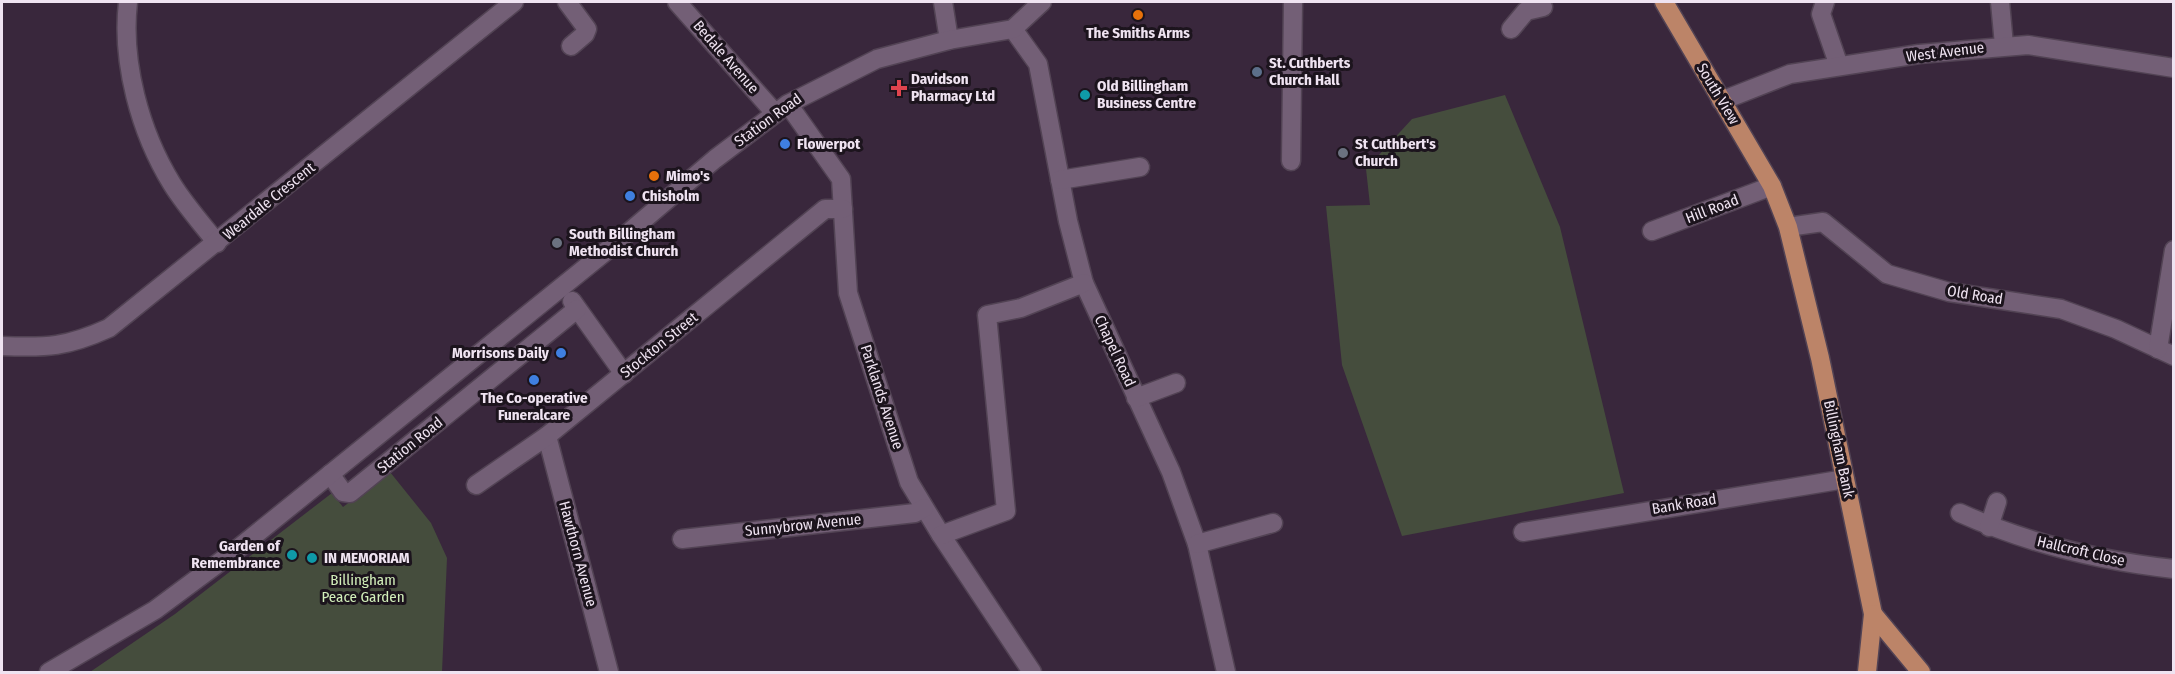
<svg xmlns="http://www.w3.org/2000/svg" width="2175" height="674" font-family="'Fira Sans Condensed',sans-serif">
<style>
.green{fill:#454d3d}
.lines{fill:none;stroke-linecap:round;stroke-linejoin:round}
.minor-casing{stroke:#524354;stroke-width:21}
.major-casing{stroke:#524354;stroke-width:21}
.minor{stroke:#735f76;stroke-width:18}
.major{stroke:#bc8468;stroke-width:18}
.food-dot{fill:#e8710a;stroke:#1c141d;stroke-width:2}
.service-dot{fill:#5c6f8a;stroke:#1c141d;stroke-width:2}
.health-dot{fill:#e0444e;stroke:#1c141d;stroke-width:2}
.culture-dot{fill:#0f9aa8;stroke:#1c141d;stroke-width:2}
.shop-dot{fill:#3f7fe0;stroke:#1c141d;stroke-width:2}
.worship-dot{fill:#6b7280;stroke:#1c141d;stroke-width:2}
.labels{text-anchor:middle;stroke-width:6;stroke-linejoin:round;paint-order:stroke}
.poi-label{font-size:15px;font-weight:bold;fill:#efe3f1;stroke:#1c141d;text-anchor:start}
.street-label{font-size:15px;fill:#efe3f1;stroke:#1c141d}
.park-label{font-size:15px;fill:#d2efba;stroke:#1c141d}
</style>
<rect width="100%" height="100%" fill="#39273c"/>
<g class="green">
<path d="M1505 95 1560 227 1624 493 1402 536 1342 365 1326 206 1370 205 1366 169 1412 119Z"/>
<path d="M390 472 431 523 447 558 442 672H90L175 614 332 493 343 507Z"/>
</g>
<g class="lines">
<g class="minor-casing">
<g id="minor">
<path d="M128 2C121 62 140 132 172 184 185 205 202 224 217 243"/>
<path d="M567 2 587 29 585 34 571 46"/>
<path d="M677 2 775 113"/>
<path d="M943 2 949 40"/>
<path d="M1825 2 1821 14 1839 66"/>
<path d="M2000 2 2004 45"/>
<path d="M1013 29 1038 64 1068 221 1084 283 1171 472 1197 544 1226 672"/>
<path d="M1511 29 1526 11 1543 7"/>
<path d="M1721 101 1790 74 1919 54 2028 45 2174 68"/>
<path d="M788 104 841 179 848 293 909 482 941 535 1032 672"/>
<path d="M1291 161 1293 2"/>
<path d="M1060 180 1140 167"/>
<path d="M1788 227 1823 222 1887 274 1949 292 2061 309 2116 329 2174 356"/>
<path d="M1652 231 1772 186"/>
<path d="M572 301 624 374"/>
<path d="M2 346C47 348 67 347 109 328L514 2"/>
<path d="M2158 349 2174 250"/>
<path d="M1136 398 1176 383"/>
<path d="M547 436 609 672"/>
<path d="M330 474 343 492 350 493 577 309"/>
<path d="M476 485 547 436 825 209H843"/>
<path d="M1960 513C2027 543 2100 561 2174 569"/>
<path d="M1989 527 1997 502"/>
<path d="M1523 532 1845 479"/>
<path d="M941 535 1006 511 987 315 1021 308 1084 283"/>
<path d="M682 539 915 513 924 508"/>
<path d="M1197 544 1273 523"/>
<path d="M49 672 155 610 240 547 621 239 715 159 788 104 877 59 949 40 1013 29 1042 2"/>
</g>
</g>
<g class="major-casing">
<g id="major">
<path d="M1664 2 1772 186 1788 227 1820 358 1873 614 1867 672"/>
<path d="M1873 614 1921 672"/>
</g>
</g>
<use href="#minor" class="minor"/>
<use href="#major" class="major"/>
</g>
<g class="food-dot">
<circle cx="1138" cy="15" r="6"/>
<circle cx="654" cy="176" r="6"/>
</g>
<circle class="service-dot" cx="1257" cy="72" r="6"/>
<path class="health-dot" d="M896 79h6v6h6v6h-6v6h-6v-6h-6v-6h6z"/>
<g class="culture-dot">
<circle cx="1085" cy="95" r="6"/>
<circle cx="292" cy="555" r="6"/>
<circle cx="312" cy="558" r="6"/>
</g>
<g class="shop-dot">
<circle cx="785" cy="144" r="6"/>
<circle cx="630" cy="196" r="6"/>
<circle cx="561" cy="353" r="6"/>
<circle cx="534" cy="380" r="6"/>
</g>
<g class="worship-dot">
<circle cx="1343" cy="153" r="6"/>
<circle cx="557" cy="243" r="6"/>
</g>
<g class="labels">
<g class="poi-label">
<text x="1138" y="38" text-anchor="middle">The Smiths Arms</text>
<text x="1269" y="68">St. Cuthberts<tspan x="1269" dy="17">Church Hall</tspan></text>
<text x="911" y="84">Davidson<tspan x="911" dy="17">Pharmacy Ltd</tspan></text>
<text x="1097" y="91">Old Billingham<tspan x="1097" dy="17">Business Centre</tspan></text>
<text x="797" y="149">Flowerpot</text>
<text x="1355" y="149">St Cuthbert's<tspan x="1355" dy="17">Church</tspan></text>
<text x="666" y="181">Mimo's</text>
<text x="642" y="201">Chisholm</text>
<text x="569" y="239">South Billingham<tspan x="569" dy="17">Methodist Church</tspan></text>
<text x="549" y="358" text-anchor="end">Morrisons Daily</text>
<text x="534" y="403" text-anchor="middle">The Co-operative<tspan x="534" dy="17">Funeralcare</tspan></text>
<text x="280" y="551" text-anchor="end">Garden of<tspan x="280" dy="17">Remembrance</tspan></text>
<text x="324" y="563">IN MEMORIAM</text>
</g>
<g class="street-label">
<text transform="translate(1945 52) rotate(-7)" y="5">West Avenue</text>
<text transform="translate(726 57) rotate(49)" y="5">Bedale Avenue</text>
<text transform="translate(1718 94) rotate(59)" y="5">South View</text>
<text transform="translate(768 120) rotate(-36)" y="5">Station Road</text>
<text transform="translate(269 201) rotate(-39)" y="5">Weardale Crescent</text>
<text transform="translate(1712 209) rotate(-21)" y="5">Hill Road</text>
<text transform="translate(1975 295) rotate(9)" y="5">Old Road</text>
<text transform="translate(659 345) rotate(-39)" y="5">Stockton Street</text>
<text transform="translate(1115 351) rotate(65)" y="5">Chapel Road</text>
<text transform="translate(882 397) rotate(72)" y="5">Parklands Avenue</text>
<text transform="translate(410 445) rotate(-39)" y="5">Station Road</text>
<text transform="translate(1839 449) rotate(78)" y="5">Billingham Bank</text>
<text transform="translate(1684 504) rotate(-9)" y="5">Bank Road</text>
<text transform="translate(803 525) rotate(-6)" y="5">Sunnybrow Avenue</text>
<text transform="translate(2081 551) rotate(13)" y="5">Hallcroft Close</text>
<text transform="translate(578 554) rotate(75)" y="5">Hawthorn Avenue</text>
</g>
<g class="park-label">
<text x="363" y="585">Billingham<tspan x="363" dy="17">Peace Garden</tspan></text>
</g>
</g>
<rect width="2175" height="674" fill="none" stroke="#efe3f1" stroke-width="6"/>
</svg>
